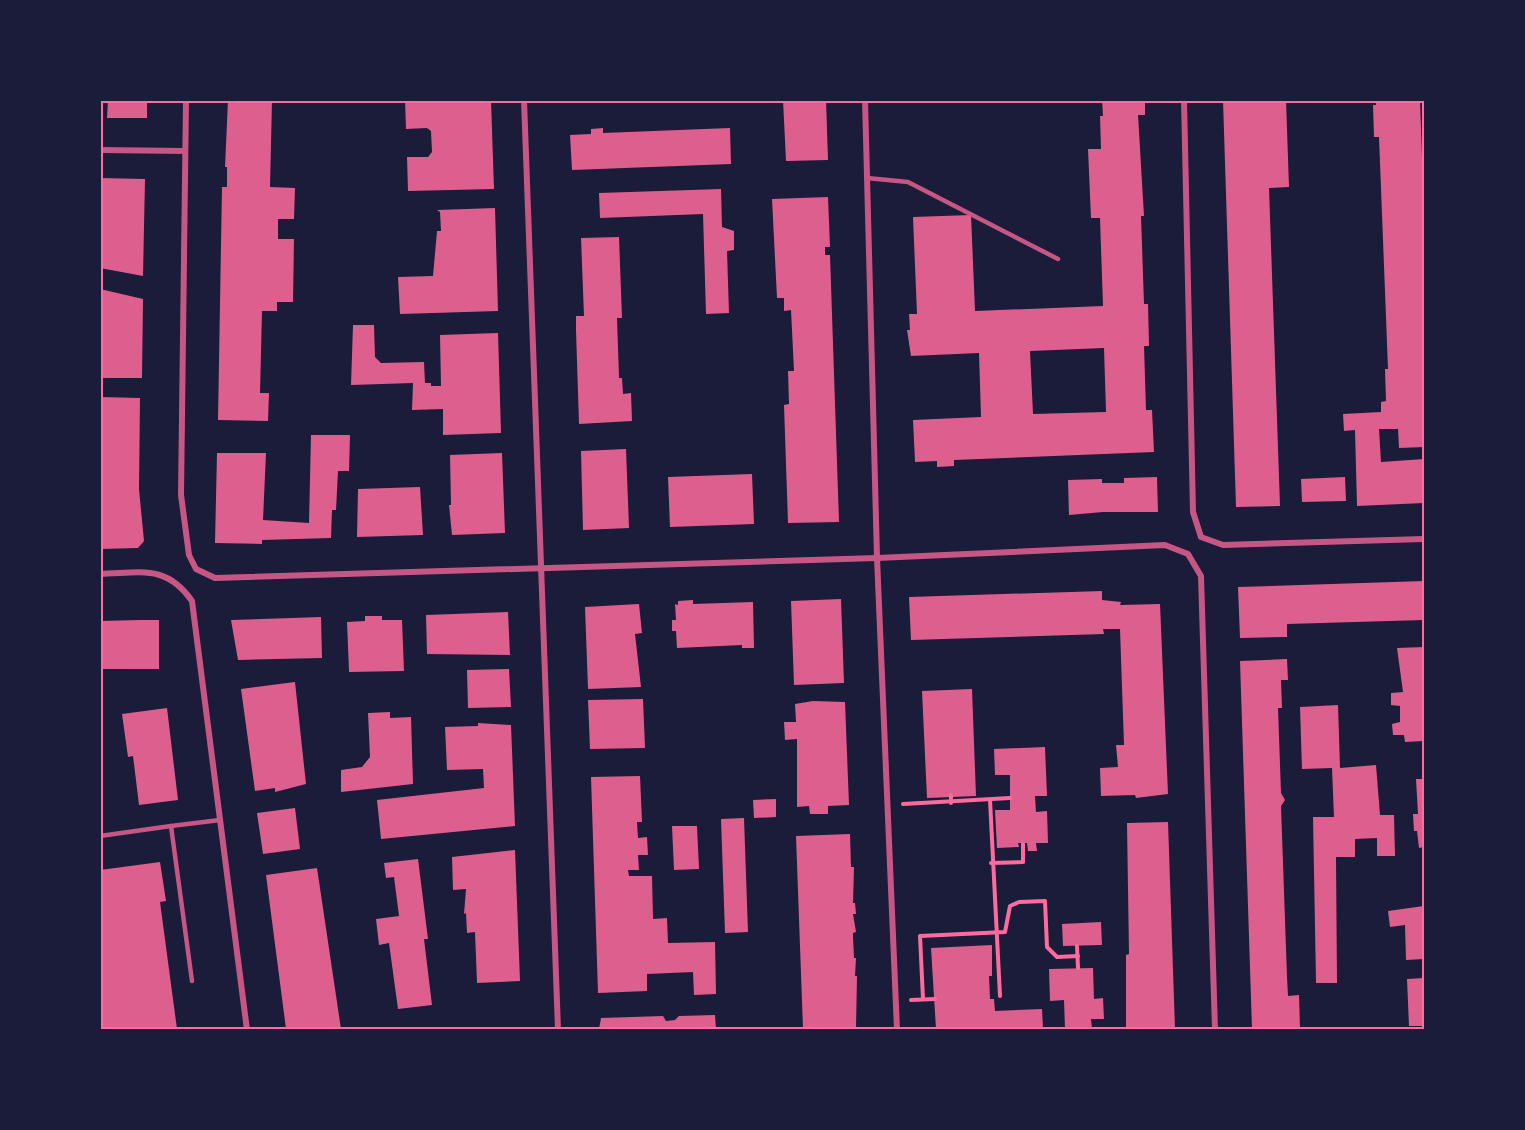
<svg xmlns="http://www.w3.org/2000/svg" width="1525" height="1130" font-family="Ubuntu,sans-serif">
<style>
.building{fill:#dd5f8e;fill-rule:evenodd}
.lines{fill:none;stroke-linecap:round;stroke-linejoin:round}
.path{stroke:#ff6b9d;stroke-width:4}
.service{stroke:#c65784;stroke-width:4.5}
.minor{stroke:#c65784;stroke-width:6}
.neatline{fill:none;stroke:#ff6b9d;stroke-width:2}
</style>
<rect width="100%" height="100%" fill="#1b1b3a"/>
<g class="building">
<path d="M108 100H147V118H107Z"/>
<path d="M228 100H272L270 187 295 188 294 219H278V239H294L293 302H277V311H262L260 393H269L268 421 218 420 222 187H227V167H225Z"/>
<path d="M405 100H491L494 189 408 191 407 157H428L432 152 431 131 427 128 406 129Z"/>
<path d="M783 100H826L828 160 786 161Z"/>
<path d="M1102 100H1145V115H1138L1144 216H1141L1144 304H1148L1149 346H1144L1146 410H1152L1154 452 954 460V466L937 467V461L915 462 913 420 981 417 979 353 911 356 907 330H910L909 314H917L913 217 971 215 975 311 1103 306 1100 218H1091L1088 149H1101L1100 116H1103ZM1104 348 1106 412 1033 414 1030 351Z"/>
<path d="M1223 100H1286L1289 187 1269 188 1280 506 1236 507Z"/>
<path d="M1376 100H1420L1424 214V447L1399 448 1398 429H1379L1381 462 1424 459V503L1357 506 1355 430 1344 431 1343 414 1381 412V402L1386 401 1385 369H1388L1379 137H1374L1373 105H1376Z"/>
<path d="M603 128V133L730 128 731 164 572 170 570 135 591 134V129Z"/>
<path d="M100 178 145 179 143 276 100 268Z"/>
<path d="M721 189 722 227 734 231V250L727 251 729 313 706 314 703 214 600 218 599 193Z"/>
<path d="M828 197 830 247H825V255H830L839 522 788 523 784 405 789 404 788 371H794L791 310 784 311V298H777L772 199Z"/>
<path d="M495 208 498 311 400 314 398 277 433 276 437 231H441L440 212 437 210Z"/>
<path d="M619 237 622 318H617L619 378H622L623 394 631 393 632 421 579 424 576 330V316H584L581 238Z"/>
<path d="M100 289 143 299 142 378H100Z"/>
<path d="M353 325H374L375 357 381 363 424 362 425 383H431V386H441L440 335 498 333 501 433 443 435V409L412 410 413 383 351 385Z"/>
<path d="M100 397 140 398 139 489 144 541 138 548 100 549Z"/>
<path d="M311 435H350L349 471H338L336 510H332L331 538 262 540V544L215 543 217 453H266L263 520 309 523Z"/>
<path d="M626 449 629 528 583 530 581 451Z"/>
<path d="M502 453 505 533 452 535 449 505H451L450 455Z"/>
<path d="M752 474 754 524 670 527 668 477Z"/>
<path d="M1157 477 1158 512H1103L1069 515 1068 480 1102 479V483H1124V478Z"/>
<path d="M1345 477 1346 501 1302 502 1301 479Z"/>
<path d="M420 487 423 535 357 537 358 489Z"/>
<path d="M1424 581V620L1287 624V637L1240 638 1238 587Z"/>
<path d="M1102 591V600L1121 602 1120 605 1160 604 1168 794 1136 798 1135 795 1101 796 1100 768 1118 767 1116 745H1124L1120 629H1103L1104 634 911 640 909 597Z"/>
<path d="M841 599 844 683 794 685 791 601Z"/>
<path d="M693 600V604L753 602 754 648H742V645L677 648 676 631H672V620H676L675 604 678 605V601Z"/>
<path d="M639 604 642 633 635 634 641 687 588 689 585 607Z"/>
<path d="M508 612 510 655 427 654 426 615Z"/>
<path d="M365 616H382V620H402L404 671 349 672 347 622 365 621Z"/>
<path d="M321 617 322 658 238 660 231 620Z"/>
<path d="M140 620H159V669H100V621Z"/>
<path d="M1424 647V741L1405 742 1404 735H1393L1392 724 1400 722V706L1391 705V693L1403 692 1397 648Z"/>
<path d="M1287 659 1288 680H1281L1282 708H1278L1281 793 1285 800 1281 806 1287 977 1288 996 1299 995 1300 1029H1252L1240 661Z"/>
<path d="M509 669 511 707 468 708 467 670Z"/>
<path d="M295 682 306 784 275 792V788L255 791 241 689Z"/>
<path d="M972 689 976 796 927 798 922 691Z"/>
<path d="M643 699 645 748 590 749 588 700Z"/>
<path d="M813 701 845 702 849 805 828 806V814H810L809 806 797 807V739L785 740 784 722H796L795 704Z"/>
<path d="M1338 705 1340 768 1376 765 1380 815H1394L1395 856H1377V838L1355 839V857H1336L1337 983H1316L1313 817H1334L1332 768 1302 769 1300 707Z"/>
<path d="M167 708 178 800 139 805 133 756 128 757 122 714Z"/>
<path d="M390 712V718L411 717 413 784 341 792V770L362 767 370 757 368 713Z"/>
<path d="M478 723 511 725 515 826 381 839 377 800 484 788 483 769 447 770 445 727 478 726Z"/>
<path d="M1045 747 1047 796H1035L1036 812 1047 811 1048 843H1036L1037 851H1028L1027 843H1018L1019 847 997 848 995 810H1010V775H995L994 749Z"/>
<path d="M640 776 642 822H637L638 838 647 837 648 855H638L639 870H628L629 876H652L653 919 667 918 668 943 715 942 716 994 694 995 693 972 647 974V991L598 993 591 777Z"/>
<path d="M1416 779H1424V847L1419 848 1417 831H1414L1413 814H1418Z"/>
<path d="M776 799V817L754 818 753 800Z"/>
<path d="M295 808 300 849 263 854 257 813Z"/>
<path d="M744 818 748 932 725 933 721 819Z"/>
<path d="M1168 822 1175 1029H1126V955L1129 954 1127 823Z"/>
<path d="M672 826H697L699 869 674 870Z"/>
<path d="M850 834 851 867H854L853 903H855L856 914H853L856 932 853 933V937L854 958H856L855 976H857L856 1029H803L796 836Z"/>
<path d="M515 850 520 981 477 983 475 932 467 933 466 913 464 914 466 889 453 890 452 857Z"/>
<path d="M418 859 428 939H424L432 1005 398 1009 389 943 379 945 376 919 399 916 394 877 386 878 384 863Z"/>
<path d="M160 862 166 901 160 902 177 1029H100V870Z"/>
<path d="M317 868 341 1029H286L266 875Z"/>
<path d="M1424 906V959L1406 960 1405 925 1390 927 1388 911Z"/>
<path d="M1101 922 1102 945 1063 946 1062 924Z"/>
<path d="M992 945V976H989L990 999H994L995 1011 1042 1009 1043 1029H936L931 948Z"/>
<path d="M1093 968 1094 999 1103 998 1104 1019H1091L1092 1029H1065L1064 1000 1050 1001 1049 969Z"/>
<path d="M1424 978V1026H1409L1407 979Z"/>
<path d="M715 1015 716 1029H599L601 1018 663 1016 666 1021 675 1020 679 1016Z"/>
</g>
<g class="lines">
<g class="path">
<path d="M951 795V803"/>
<path d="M990 800 1000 996"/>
<path d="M903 804 1010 798"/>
<path d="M991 863 1023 862V844"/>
<path d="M1077 946 1078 968"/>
<path d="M923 999 920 936 1005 932 1010 906 1019 902 1045 901 1047 947 1057 957 1078 956"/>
<path d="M911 1000 935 999"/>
</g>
<g class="service">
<path d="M867 178 908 182 1058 259"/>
<path d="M100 836 171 826"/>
<path d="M192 981 171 826 220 820"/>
</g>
<g class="minor">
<path d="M186 100 181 495 189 555 196 569 215 578 877 558 1165 545 1188 554 1201 576 1215 1030"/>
<path d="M524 100 558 1030"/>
<path d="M865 100 877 558 897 1030"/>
<path d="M1184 100 1193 512 1201 537 1223 545 1424 539"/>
<path d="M100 150 185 151"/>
<path d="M100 574C141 573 166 564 192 601L247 1030"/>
</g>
</g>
<rect width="1525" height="1130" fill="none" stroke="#1b1b3a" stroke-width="204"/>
<rect x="102" y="102" width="1321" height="926" class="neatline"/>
</svg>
